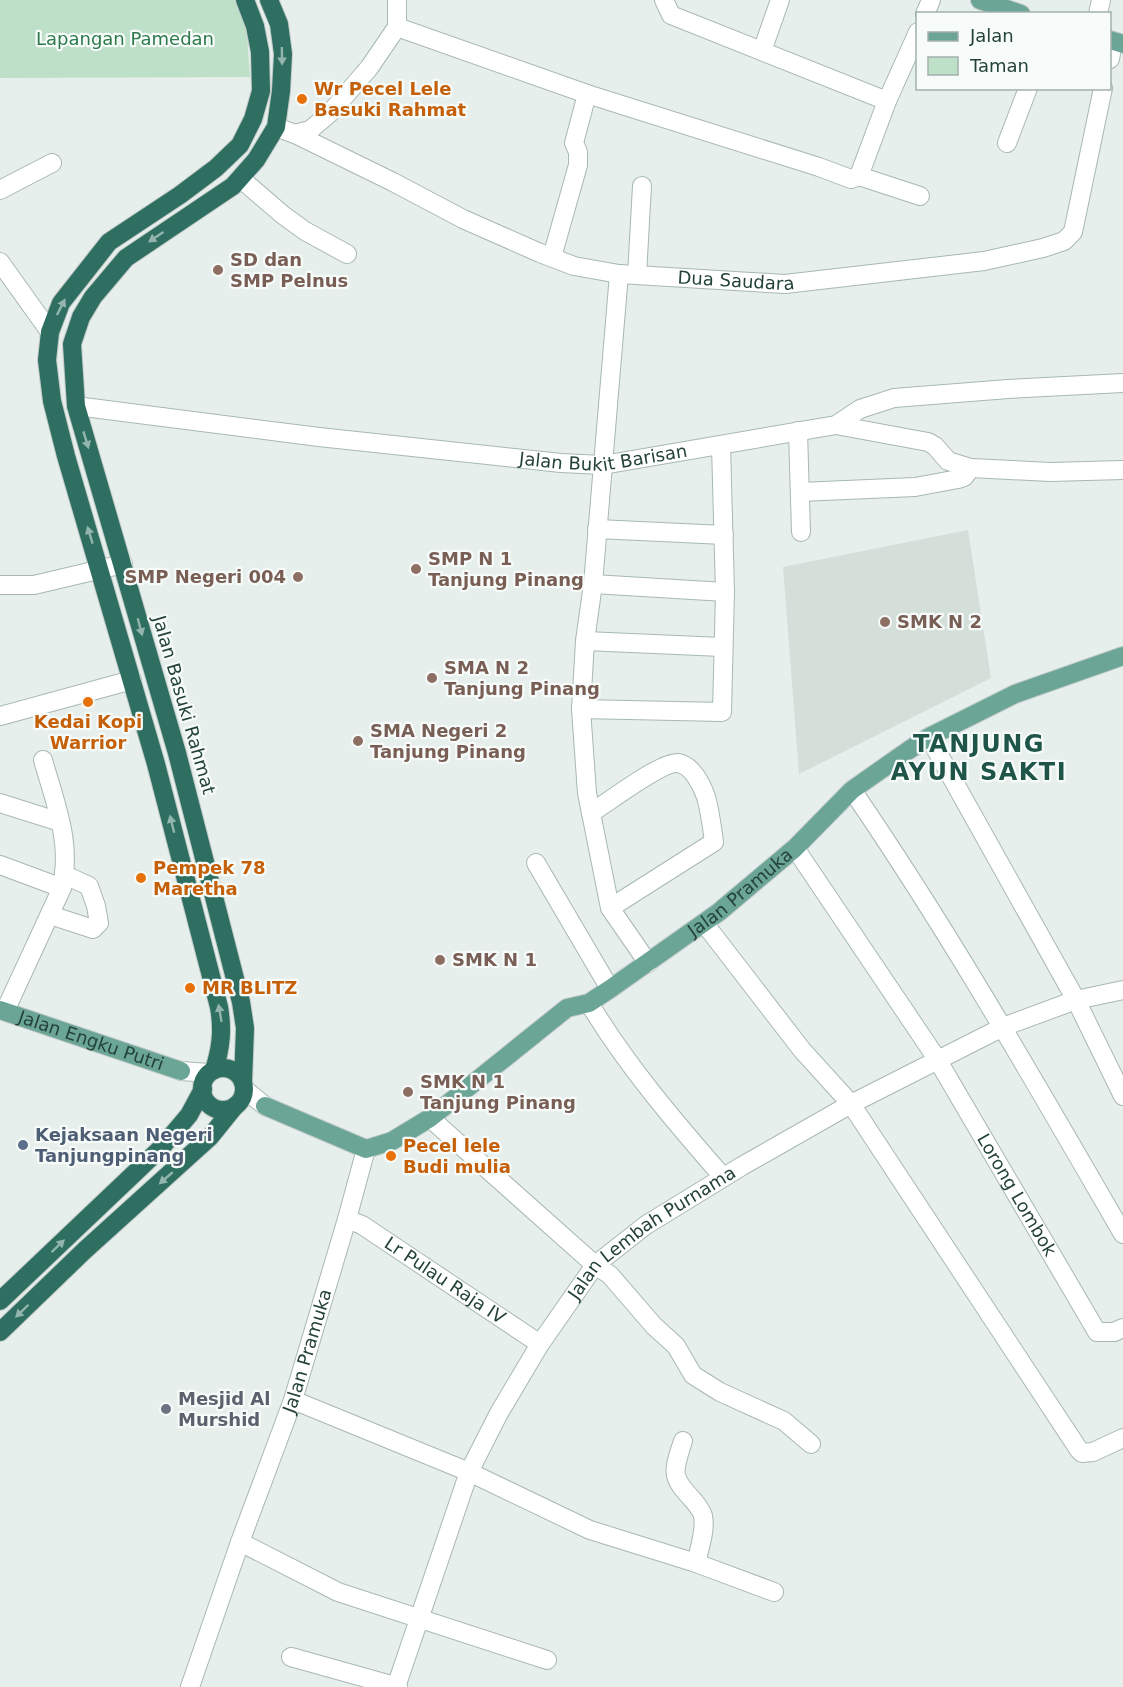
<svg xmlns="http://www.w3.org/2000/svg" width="1123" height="1687" font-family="'DejaVu Sans',sans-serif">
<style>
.built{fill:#d4dfda}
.green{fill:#bfe0c8}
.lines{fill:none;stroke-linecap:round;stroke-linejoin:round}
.minor-casing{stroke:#a8b8b2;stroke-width:20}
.major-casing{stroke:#c2cac8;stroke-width:20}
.highway-casing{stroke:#c2cac8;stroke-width:20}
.minor{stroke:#fff;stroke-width:18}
.major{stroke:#6aa596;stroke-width:18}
.highway{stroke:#2f6f62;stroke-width:18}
.oneway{fill:#93b5ae}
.food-dot{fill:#e8710a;stroke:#f7fbf9;stroke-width:2}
.education-dot{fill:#8d6e63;stroke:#f7fbf9;stroke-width:2}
.service-dot{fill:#5c6f8a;stroke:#f7fbf9;stroke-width:2}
.worship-dot{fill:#6b7280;stroke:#f7fbf9;stroke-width:2}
.labels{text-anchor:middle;stroke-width:4.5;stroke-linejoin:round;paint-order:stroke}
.park-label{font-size:18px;fill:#2d7a4b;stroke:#f7fbf9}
.food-label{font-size:18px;font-weight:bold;fill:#c56008;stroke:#f7fbf9;text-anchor:start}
.education-label{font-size:18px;font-weight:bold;fill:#785e54;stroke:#f7fbf9;text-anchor:start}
.street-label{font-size:18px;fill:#24423a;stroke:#f7fbf9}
.service-label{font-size:18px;font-weight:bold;fill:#4e5e75;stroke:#f7fbf9;text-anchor:start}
.worship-label{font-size:18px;font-weight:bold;fill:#5b616d;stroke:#f7fbf9;text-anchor:start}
.district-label{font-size:24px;font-weight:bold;letter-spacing:1.5px;fill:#1f5548;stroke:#f7fbf9}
</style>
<rect width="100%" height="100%" fill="#e6efeb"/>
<path class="built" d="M968 530 991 678 799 774 783 567Z"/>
<path class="green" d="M0 0H236L246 22 250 77 0 78Z"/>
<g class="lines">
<g class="minor-casing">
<g id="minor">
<path d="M664 0 671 15 887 101"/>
<path d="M925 14 931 0"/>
<path d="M1098 14 1101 0"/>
<path d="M397 27 587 94 819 167 851 179 859 176 887 101 918 32"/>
<path d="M762 51 780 0"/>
<path d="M1110 59 1113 41"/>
<path id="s1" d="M276 127 295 134 393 182 463 219 540 253 574 266 619 274 785 284 984 261 1043 248 1064 241 1073 232 1103 88"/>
<path d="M295 134 310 130 330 113 369 68 397 27V0"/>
<path d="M1007 143 1028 88"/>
<path d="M859 176 920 196"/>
<path d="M240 178 283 215 305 231 347 254"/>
<path d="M0 190 52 163"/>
<path d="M552 257 578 165V152L574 143 587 94"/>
<path d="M0 262 50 332"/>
<path d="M619 274 593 584 585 641 581 709 587 793 610 908 648 963"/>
<path d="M637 275 642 186"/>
<path id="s2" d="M76 406 319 437 561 463 603 465 836 425 860 409 894 398 1008 389 1123 383"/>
<path d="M836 425 928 442 935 446 948 461 971 468 1050 472 1123 470"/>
<path d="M798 431 801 532"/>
<path d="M800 492 915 487 958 479 964 477 971 468"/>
<path d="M597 529 724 535"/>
<path d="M593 584 725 592"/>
<path d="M0 585H34L123 564"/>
<path d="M585 641 722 647"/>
<path d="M581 709 722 712 725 592 721 445"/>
<path d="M0 716 132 680"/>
<path d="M929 737 1076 1000 1123 1096"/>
<path d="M852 790C950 933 1036 1084 1123 1234"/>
<path d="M0 803 60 822"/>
<path d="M591 813C607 803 662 761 678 763 692 765 702 785 706 797 710 811 712 827 714 842L610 908"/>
<path id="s3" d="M795 848 937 1059 1097 1332H1114L1123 1328"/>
<path d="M536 863 610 989"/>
<path d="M0 865 62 888"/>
<path d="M50 915 93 929 99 923 96 906 89 886 65 875"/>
<path d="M704 923 802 1050 851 1104 1079 1450 1082 1453 1093 1452 1123 1438"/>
<path d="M589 1003C627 1066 675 1122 723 1177"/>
<path d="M5 1011 60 892C74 847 55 803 43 760"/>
<path d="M181 1071 209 1073"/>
<path d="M244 1089 265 1106"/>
<path d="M430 1118 595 1265 610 1275 654 1326 676 1346 693 1375 720 1392 784 1421 811 1444"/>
<path id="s4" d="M347 1219 362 1225 540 1344"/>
<path d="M293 1400 469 1472 590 1530 696 1563 774 1592"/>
<path d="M683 1441C673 1472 670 1476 693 1500 697 1505 702 1511 703 1516 706 1531 699 1549 696 1563"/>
<path d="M240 1542 338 1592 547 1660"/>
<path d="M291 1657 398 1687"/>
<path id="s5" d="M190 1687 240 1542 293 1400 347 1219 366 1149"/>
<path id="s6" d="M396 1687 469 1472 499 1413 540 1344 595 1265 646 1225 742 1166 851 1104 1003 1027 1076 1000 1123 990"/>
</g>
</g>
<g class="major-casing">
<g id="major">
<path d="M980 0 1021 14"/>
<path d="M1110 40 1123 44"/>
<path id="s7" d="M0 1010 181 1071"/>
<path id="s8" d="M265 1106 366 1149 392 1141 430 1118 567 1008 589 1003 610 989 719 912 795 848 852 790 909 750 929 737 1015 694 1123 656"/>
</g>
</g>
<g class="highway-casing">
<g id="highway">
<circle cx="223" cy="1089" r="21"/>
<path d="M214 1070C221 1048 223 1030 219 1007L156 764 66 456 52 401 47 360 50 332 61 303 109 242 180 195 216 168 240 145 253 119 261 91 260 52 255 26 245 0"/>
<path d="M243 1082 245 1028 241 1002 177 753 76 406 72 344 81 317 93 297 126 258 233 186 256 160 276 127 281 91 283 54 279 24 269 0"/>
<path d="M0 1301 161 1148 189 1115 203 1089"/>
<path d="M0 1332 85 1250 210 1137 235 1106"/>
</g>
</g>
<use href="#minor" class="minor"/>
<use href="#major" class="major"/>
<use href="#highway" class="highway"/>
</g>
<defs><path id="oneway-solid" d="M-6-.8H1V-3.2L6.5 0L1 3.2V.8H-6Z" transform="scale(1.5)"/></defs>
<g class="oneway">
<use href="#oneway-solid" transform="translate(282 56) rotate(89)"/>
<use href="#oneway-solid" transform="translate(156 237) rotate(146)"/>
<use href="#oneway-solid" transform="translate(61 307) rotate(-63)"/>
<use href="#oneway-solid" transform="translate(86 440) rotate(73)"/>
<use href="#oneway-solid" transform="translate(90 535) rotate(-107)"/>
<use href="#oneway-solid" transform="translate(140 627) rotate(75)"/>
<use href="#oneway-solid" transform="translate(172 824) rotate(-104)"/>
<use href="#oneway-solid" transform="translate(220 1013) rotate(-100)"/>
<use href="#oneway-solid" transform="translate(166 1178) rotate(139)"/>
<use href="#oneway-solid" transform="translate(58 1246) rotate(-44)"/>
<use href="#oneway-solid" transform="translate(22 1311) rotate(136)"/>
</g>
<g class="food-dot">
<circle cx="302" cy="99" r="6"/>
<circle cx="88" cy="702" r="6"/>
<circle cx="141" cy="878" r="6"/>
<circle cx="190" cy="988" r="6"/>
<circle cx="391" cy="1156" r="6"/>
</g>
<g class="education-dot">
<circle cx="218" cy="270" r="6"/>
<circle cx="416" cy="569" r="6"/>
<circle cx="298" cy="577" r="6"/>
<circle cx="885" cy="622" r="6"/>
<circle cx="432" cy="678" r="6"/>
<circle cx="358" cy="741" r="6"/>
<circle cx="440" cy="960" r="6"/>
<circle cx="408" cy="1092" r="6"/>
</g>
<circle class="service-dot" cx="23" cy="1145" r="6"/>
<circle class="worship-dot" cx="166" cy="1409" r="6"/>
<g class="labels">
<g class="park-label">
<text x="125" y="45">Lapangan Pamedan</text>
</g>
<g class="food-label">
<text x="314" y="95">Wr Pecel Lele<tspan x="314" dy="21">Basuki Rahmat</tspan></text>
<text x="88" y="728" text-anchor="middle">Kedai Kopi<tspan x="88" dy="21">Warrior</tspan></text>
<text x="153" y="874">Pempek 78<tspan x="153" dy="21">Maretha</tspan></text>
<text x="202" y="994">MR BLITZ</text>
<text x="403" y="1152">Pecel lele<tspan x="403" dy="21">Budi mulia</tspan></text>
</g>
<g class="education-label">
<text x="230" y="266">SD dan<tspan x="230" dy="21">SMP Pelnus</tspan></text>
<text x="428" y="565">SMP N 1<tspan x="428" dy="21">Tanjung Pinang</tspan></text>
<text x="286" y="583" text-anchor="end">SMP Negeri 004</text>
<text x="897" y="628">SMK N 2</text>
<text x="444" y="674">SMA N 2<tspan x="444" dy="21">Tanjung Pinang</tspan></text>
<text x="370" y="737">SMA Negeri 2<tspan x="370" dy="21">Tanjung Pinang</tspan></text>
<text x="452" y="966">SMK N 1</text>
<text x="420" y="1088">SMK N 1<tspan x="420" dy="21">Tanjung Pinang</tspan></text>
</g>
<g class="street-label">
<text dy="6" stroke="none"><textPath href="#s1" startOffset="492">Dua Saudara</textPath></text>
<text dy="6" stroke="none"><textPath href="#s2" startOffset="531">Jalan Bukit Barisan</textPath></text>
<text transform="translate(184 705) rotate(74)" y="6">Jalan Basuki Rahmat</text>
<text dy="6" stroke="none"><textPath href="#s8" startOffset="567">Jalan Pramuka</textPath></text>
<text dy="6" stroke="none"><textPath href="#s7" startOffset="96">Jalan Engku Putri</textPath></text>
<text dy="6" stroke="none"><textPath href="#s3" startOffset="412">Lorong Lombok</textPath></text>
<text dy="6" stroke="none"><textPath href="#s6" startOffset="534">Jalan Lembah Purnama</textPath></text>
<text dy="6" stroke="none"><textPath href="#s4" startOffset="116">Lr Pulau Raja IV</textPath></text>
<text dy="6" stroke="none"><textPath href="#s5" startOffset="356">Jalan Pramuka</textPath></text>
</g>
<g class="service-label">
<text x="35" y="1141">Kejaksaan Negeri<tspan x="35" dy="21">Tanjungpinang</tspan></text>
</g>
<g class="worship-label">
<text x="178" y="1405">Mesjid Al<tspan x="178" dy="21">Murshid</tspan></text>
</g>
<g class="district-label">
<text x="979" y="752">TANJUNG<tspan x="979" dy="28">AYUN SAKTI</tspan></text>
</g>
</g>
<rect x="916" y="12" width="195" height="78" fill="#f7fbf9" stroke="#a3b1ad" stroke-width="1.5"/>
<rect x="928" y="32" width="30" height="9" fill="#6aa596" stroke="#a3b1ad" stroke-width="1.5"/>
<text x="970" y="42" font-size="18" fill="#24423a">Jalan</text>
<rect x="928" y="57" width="30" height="18" fill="#bfe0c8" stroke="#a3b1ad" stroke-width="1.5"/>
<text x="970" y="72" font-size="18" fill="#24423a">Taman</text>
</svg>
